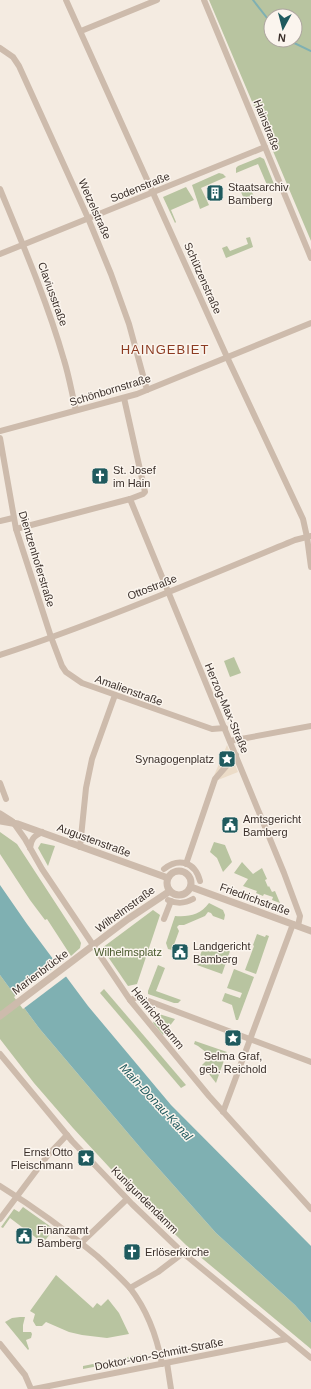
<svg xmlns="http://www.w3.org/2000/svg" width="311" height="1389" font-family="Arial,sans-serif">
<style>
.green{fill:#b8c4a0;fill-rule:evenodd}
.plaza{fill:#ecdcc8}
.water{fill:#7fb0b2}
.pier{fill:#f4ebe1}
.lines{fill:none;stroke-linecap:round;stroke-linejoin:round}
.stream{stroke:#7fb0b2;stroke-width:2}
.minor{stroke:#cdbbac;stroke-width:6}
.tertiary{stroke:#cdbbac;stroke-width:7}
.labels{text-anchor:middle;stroke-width:3;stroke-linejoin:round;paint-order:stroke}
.street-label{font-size:11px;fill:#3b302b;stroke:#fbf5ee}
.poi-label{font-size:11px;fill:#3b302b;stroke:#fbf5ee;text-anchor:start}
.park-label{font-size:11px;fill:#4a5a2e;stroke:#fbf5ee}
.water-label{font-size:12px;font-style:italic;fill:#1f5a5e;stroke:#fbf5ee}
.quarter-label{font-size:13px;letter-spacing:1px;fill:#8c3b22;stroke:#fbf5ee}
</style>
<rect width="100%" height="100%" fill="#f4ebe1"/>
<g class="green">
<path d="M209 0H311V241ZM271 16H295V40H271Z"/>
<path d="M260 157 264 159 276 189 270 192 258 164 236 173V168L238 166Z"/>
<path d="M219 173 223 174 226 177 201 188 209 205 200 209 192 185Z"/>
<path d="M186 187 194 200 171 210 176 222 175 223 163 197Z"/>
<path d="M250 188 257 203 251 206 246 204 241 192Z"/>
<path d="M250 237 253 247 226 258 222 248 227 246 230 251 248 244 246 238Z"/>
<path d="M234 657 241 673 230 677 224 661Z"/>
<path d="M0 832 17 844 79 939 81 943 80 948 71 956 47 919 45 920 30 900 0 854Z"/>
<path d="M214 842 225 845 232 862 223 872 217 858 210 852Z"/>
<path d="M41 843 55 846 48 866 38 848Z"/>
<path d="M242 862 253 874 262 868 267 879 265 880 268 887 269 886 272 892 275 891 280 903 272 900 273 897 264 894 263 896 256 893 257 891 243 886 248 879 234 873Z"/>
<path d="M209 903 223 910 225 915 224 920 213 916 211 913 208 912 205 916 184 925H179L177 927 179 931 172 950 168 949 166 943 175 916C189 917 200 915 209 903Z"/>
<path d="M153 910 160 915 137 984 128 986 102 948Z"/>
<path d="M257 934 265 937 266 935 269 936 256 974 245 970 254 946 253 945Z"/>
<path d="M211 946 230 951 222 974 197 965 202 950Z"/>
<path d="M158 965 165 968 156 991 181 1000 178 1003H174L148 994V991Z"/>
<path d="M234 969 254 977 238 1020H236L232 1005 222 1001 225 993 240 998 242 993 227 988Z"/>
<path d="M0 975 39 1028 144 1152 216 1233 295 1305 311 1323V1349L186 1245 133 1193 73 1128 34 1083 0 1039Z"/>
<path d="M104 989 186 1085 181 1088 100 993Z"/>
<path d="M159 1014 175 1019 163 1035 153 1023 155 1020 157 1021 159 1018 157 1017Z"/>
<path d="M195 1041 227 1052 216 1083 202 1065 211 1056 198 1046 194 1044Z"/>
<path d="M23 1207 54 1229 43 1243 10 1218 3 1228 1 1227 14 1209 19 1212Z"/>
<path d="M56 1275 93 1308 97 1303 101 1306 108 1299 119 1313 129 1334 107 1338 82 1335 69 1332 46 1322 42 1326H36L33 1321 35 1314 30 1311Z"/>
<path d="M20 1317H25L23 1325V1332H31L32 1334 31 1338 26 1340 29 1349 28 1350 5 1322 12 1318Z"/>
<path d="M143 1354 144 1357 143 1356H140V1358L83 1369V1366Z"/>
</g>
<path class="plaza" d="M227 745 238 772 218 780 213 778Z"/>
<path class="water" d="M0 885 27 924 88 1006 171 1105 311 1246V1323L295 1305 216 1233 144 1152 39 1028 0 975Z"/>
<path class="pier" d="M59 964 68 975 23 1009 14 997Z"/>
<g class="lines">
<g class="stream">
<path d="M253 0 271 23"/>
<path d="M288 40 311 51"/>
</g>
<g class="minor">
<path d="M66 0 227 357 303 519 307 537 311 567"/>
<path d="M204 0 311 258"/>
<path d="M81 31 157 0"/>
<path d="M0 48 13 57 19 66 88 218 111 274 129 324 147 390"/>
<path d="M0 189C23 245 47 301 64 360 69 376 72 394 76 410"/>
<path d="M0 254 265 147"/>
<path d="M0 431 137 394 311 323"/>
<path d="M0 438 16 529 51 637 62 666 66 672 82 683 212 729 225 728"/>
<path d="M130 499 284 873 300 916 298 926"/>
<path d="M0 521 13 518"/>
<path d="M16 529 130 499 143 494 145 492 124 398"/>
<path d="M0 655C100 622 198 580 295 540L311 536"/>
<path d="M230 741 311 726"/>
<path d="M0 783 6 799"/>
<path d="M13 822 25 839 42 869 130 1000 209 1096 311 1209"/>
<path d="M80 847 86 788 92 759 115 695"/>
<path d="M30 848C31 839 34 836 42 832"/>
<path d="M186 864 215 779 236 755"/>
<path d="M164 869C179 857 195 862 200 881"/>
<path d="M168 900C177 904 184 904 193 899"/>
<path d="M164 919 171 901"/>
<path d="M130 1000 138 997 311 1062"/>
<path d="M0 1054 72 1141 132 1204 183 1253 311 1358"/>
<path d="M223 1112 293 924"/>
<path d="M0 1186C34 1207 67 1231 97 1256 108 1266 120 1277 130 1288 147 1310 157 1337 162 1364"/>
<path d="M0 1219 48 1155 67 1135"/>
<path d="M81 1243 127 1199"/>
<path d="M130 1288 158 1272 183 1253"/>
<path d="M0 1344 25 1375 31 1389"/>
<path d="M167 1363 171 1389"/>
<path d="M34 1389 287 1339"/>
</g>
<g class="tertiary">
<path d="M0 814 11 821"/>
<path d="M0 821 18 824 168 878"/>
<circle cx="179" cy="883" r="12"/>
<path d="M191 887 311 931"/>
<path d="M0 1016 128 919 170 891"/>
</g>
</g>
<defs>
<g id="building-square" transform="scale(0.9)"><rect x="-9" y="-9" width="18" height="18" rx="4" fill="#1f5a5e" stroke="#fbf5ee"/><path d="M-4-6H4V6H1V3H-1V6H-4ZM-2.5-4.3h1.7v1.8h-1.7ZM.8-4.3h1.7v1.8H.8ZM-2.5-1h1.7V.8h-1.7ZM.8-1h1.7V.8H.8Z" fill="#fff"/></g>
<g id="church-square" transform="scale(0.9)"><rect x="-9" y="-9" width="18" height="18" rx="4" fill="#1f5a5e" stroke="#fbf5ee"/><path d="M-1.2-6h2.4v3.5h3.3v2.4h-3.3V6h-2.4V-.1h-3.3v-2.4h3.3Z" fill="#fff"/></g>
<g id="sight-square" transform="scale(0.9)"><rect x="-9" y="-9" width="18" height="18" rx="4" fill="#1f5a5e" stroke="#fbf5ee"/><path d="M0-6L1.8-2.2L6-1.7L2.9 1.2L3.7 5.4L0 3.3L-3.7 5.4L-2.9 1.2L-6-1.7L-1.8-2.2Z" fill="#fff"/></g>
<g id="civic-square" transform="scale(0.9)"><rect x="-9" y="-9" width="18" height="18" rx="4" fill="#1f5a5e" stroke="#fbf5ee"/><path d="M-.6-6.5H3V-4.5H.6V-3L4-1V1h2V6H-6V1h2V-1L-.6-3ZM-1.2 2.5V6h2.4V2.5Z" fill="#fff"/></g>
</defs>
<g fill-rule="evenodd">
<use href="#building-square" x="215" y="193"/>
<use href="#church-square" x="100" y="476"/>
<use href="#sight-square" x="227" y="759"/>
<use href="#civic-square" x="230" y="825"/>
<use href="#civic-square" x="180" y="952"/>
<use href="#sight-square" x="233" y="1038"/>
<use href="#sight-square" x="86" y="1158"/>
<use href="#civic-square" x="24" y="1236"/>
<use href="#church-square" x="132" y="1252"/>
</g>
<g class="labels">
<g class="street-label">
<text transform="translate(267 125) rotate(68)" y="4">Hainstraße</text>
<text transform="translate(140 187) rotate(-22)" y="4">Sodenstraße</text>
<text transform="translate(95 209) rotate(66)" y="4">Wetzelstraße</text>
<text transform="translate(203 278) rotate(66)" y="4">Schützenstraße</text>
<text transform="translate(53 294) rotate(70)" y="4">Claviusstraße</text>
<text transform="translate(110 390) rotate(-17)" y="4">Schönbornstraße</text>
<text transform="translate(37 559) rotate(73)" y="4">Dientzenhoferstraße</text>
<text transform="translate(152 587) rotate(-21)" y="4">Ottostraße</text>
<text transform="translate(129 690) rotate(20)" y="4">Amalienstraße</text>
<text transform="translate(227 708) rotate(67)" y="4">Herzog-Max-Straße</text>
<text transform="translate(94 840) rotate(20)" y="4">Augustenstraße</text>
<text transform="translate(255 899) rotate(20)" y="4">Friedrichstraße</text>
<text transform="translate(125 909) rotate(-36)" y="4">Wilhelmstraße</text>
<text transform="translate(40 972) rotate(-37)" y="4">Marienbrücke</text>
<text transform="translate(158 1018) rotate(51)" y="4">Heinrichsdamm</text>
<text transform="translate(145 1200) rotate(45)" y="4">Kunigundendamm</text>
<text transform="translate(159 1354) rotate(-11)" y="4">Doktor-von-Schmitt-Straße</text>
</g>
<g class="poi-label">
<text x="228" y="191">Staatsarchiv<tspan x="228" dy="13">Bamberg</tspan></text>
<text x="113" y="474">St. Josef<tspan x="113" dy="13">im Hain</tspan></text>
<text x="214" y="763" text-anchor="end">Synagogenplatz</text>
<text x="243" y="823">Amtsgericht<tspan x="243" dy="13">Bamberg</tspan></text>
<text x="193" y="950">Landgericht<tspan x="193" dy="13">Bamberg</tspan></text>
<text x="233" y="1060" text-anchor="middle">Selma Graf,<tspan x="233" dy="13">geb. Reichold</tspan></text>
<text x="73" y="1156" text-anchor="end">Ernst Otto<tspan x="73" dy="13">Fleischmann</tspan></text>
<text x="37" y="1234">Finanzamt<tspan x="37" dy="13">Bamberg</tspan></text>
<text x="145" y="1256">Erlöserkirche</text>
</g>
<g class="park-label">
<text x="128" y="956">Wilhelmsplatz</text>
</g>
<g class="water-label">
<text transform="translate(156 1102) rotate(47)" y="4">Main-Donau-Kanal</text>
</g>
<g class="quarter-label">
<text x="165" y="354">HAINGEBIET</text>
</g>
</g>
<g transform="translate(283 28) rotate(187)"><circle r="19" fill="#fbf5ee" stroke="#aea6a0"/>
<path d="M0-3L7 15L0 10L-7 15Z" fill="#1f5a5e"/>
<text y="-6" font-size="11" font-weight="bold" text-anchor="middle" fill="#3b302b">N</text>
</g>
</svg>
